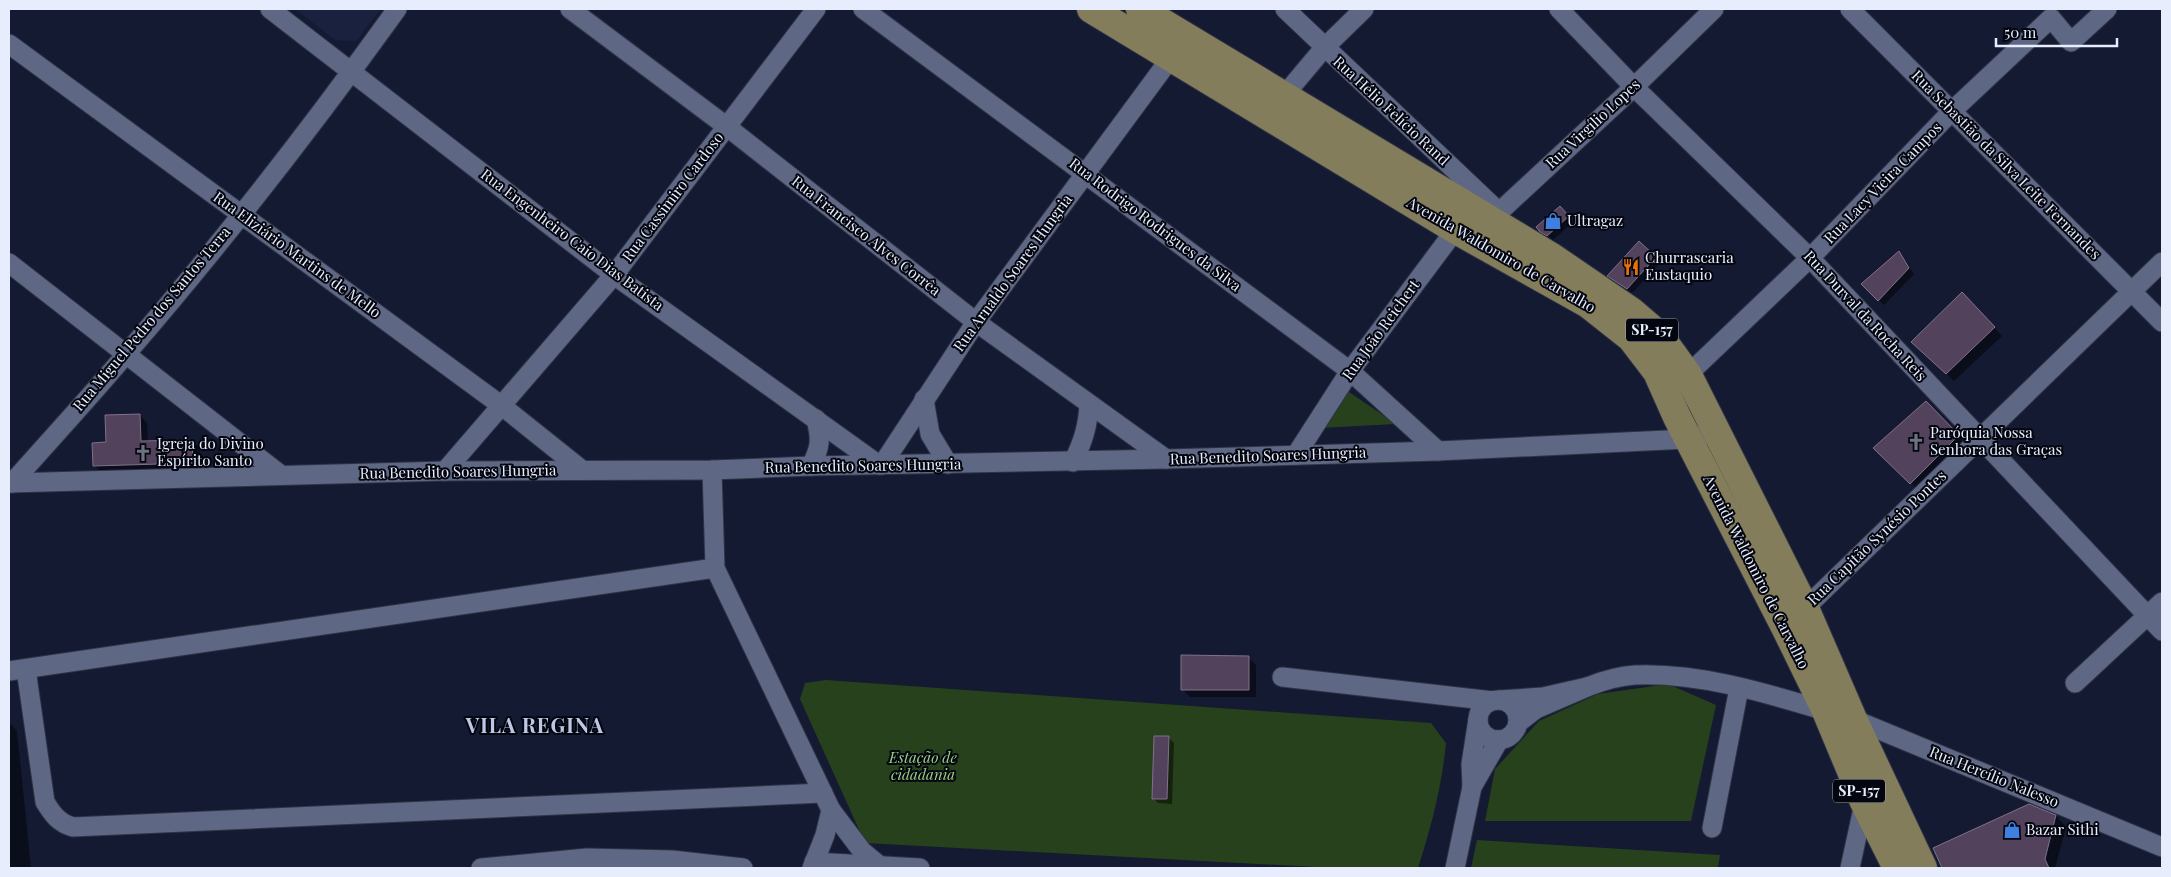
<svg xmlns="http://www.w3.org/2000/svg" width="2171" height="877" font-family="'Playfair Display',serif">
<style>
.built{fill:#19213e}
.green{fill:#27411c}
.shadow{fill:#0007}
.building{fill:#53425b;stroke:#83708b}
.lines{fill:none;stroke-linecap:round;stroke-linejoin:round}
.minor-casing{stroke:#303346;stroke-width:21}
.primary-casing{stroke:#303346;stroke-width:30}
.minor{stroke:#5e6783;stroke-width:19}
.primary{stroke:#847d5c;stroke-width:28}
.labels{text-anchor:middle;stroke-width:4;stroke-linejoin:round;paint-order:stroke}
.shield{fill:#04060f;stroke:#a3a8b6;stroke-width:1}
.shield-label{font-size:14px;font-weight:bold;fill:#e7edfd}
.street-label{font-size:15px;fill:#e7edfd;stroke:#04060f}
.poi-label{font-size:15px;fill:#e7edfd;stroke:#04060f;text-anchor:start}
.park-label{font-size:15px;font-style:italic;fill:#9cd285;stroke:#04060f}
.district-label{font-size:20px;font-weight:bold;letter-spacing:1px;fill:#bdc8e7;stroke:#04060f}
</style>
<rect width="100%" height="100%" fill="#131a31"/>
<path class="built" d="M295 9H381L356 41H350L335 40Z"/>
<g class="green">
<path d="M1349 392 1396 424 1320 428Z"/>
<path d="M826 680 1431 723 1446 743C1442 786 1431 827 1418 868H1335L865 843 800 699 805 683Z"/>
<path d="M1668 684 1716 705 1691 821H1485L1495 769 1539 721 1598 694Z"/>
<path d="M1477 840 1720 855 1718 868H1471Z"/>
</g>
<g class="shadow">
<path d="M1565 213 1573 222 1553 240 1543 232Z"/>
<path d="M1899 253 1914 274 1884 305 1863 285Z"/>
<path d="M1655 258 1660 263 1632 293 1609 276Z"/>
<path d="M1962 294 2002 336 1954 381 1921 350Z"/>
<path d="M1926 403 1968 447 1922 494 1875 448Z"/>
<path d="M140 415 147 423 148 442 192 441 200 448V470L102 473 94 465 108 444Z"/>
<path d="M1248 657 1256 665V697H1190L1182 689Z"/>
<path d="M9 722 17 731 31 868H9Z"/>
<path d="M1169 738 1174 743 1172 804 1158 803 1153 798Z"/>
<path d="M2056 816 2066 827 2055 868H1944L1934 848Z"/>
</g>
<g class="building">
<path d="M1560 206 1569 216 1547 236 1540 232 1536 227Z"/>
<path d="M1639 241 1656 257 1627 289 1607 276Z"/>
<path d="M1899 251 1909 268 1878 301 1861 284Z"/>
<path d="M1962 292 1995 327 1946 374 1911 342Z"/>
<path d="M1926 401 1959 435 1910 484 1873 448Z"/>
<path d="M140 414 141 441 192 440 193 463 93 466 92 443 106 442 105 415Z"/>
<path d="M1181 655 1249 656V690H1181Z"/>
<path d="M1154 736H1169L1167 799H1152Z"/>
<path d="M2029 804 2056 815 2045 859 2049 868H1942L1933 848Z"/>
</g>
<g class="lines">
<g class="minor-casing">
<g id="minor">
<path d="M270 9 614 275 879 465"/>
<path d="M570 9 726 126 976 322 1166 459"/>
<path d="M863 9 1350 371 1438 451"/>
<path d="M1285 9 1499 212"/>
<path d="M1559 9 1634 87 1810 258 2162 631"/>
<path d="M1850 9 2162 322"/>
<path d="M9 44 502 406 582 470"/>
<path d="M1277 104 1324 48 1364 9"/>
<path d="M1483 227 1634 87 1714 9"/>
<path d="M9 263 281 475"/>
<path d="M1680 382 1810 258 1952 111 2051 18 2071 42 2107 9"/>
<path d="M924 399 930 434 948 464"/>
<path d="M1296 455 1350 371 1462 221"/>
<path d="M1073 462C1083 442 1088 426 1089 404"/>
<path d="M882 465 976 322 1178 48"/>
<path d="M811 466C821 446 821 440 816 419"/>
<path d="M712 470 715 568 831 810 862 851 879 865"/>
<path d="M445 471 614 275 816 9"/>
<path d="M9 483 445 471 712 470 811 466 1166 459 1438 451 1688 439 1716 432"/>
<path d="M12 483C50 440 90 397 127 353 222 243 312 127 397 9"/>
<path d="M1797 616 2162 262"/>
<path d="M26 669 45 802C53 815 59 823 73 827L823 793"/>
<path d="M9 671 715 568"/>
<path d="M1282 677 1493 701"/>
<path d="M2075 683 2162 602"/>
<path d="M1587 687C1602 681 1618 676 1635 675 1708 672 1784 699 1853 719L2162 847"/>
<circle cx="1498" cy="720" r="20"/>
<path d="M1499 700 1543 697 1587 687 1536 709 1518 723"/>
<path d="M1478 719 1471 764 1472 787 1499 740"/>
<path d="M1712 828 1739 688"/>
<path d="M814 862 920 868"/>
<path d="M481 868 587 858 672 860 743 868"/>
<path d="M812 868 825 835 831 810"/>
<path d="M1455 868 1472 787"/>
<path d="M1850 868 1865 799"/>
</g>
</g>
<g class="primary-casing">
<g id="primary">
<path d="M1091 9 1456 230 1588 304 1631 338 1657 372 1677 417 1786 629 1826 711 1864 802 1897 868"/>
<path d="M1140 9 1552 257 1631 311 1659 335 1688 375 1805 608 1853 719 1923 868"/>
</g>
</g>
<use href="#minor" class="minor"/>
<use href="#primary" class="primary"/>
</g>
<defs>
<g id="shop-bare" transform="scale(1.35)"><path d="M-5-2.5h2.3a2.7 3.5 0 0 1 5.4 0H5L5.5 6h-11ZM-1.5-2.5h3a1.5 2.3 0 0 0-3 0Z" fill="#3f7fe0" stroke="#04060f" stroke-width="2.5" paint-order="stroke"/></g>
<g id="restaurant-bare" transform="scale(1.35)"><path d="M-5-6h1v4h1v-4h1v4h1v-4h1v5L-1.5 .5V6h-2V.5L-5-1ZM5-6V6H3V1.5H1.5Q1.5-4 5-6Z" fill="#e8710a" stroke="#04060f" stroke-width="2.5" paint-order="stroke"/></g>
<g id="church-bare" transform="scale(1.35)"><path d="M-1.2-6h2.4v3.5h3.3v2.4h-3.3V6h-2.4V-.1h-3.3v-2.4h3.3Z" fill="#6b7280" stroke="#04060f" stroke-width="2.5" paint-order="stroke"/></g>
</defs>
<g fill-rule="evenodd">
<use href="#shop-bare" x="1553" y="221"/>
<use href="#restaurant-bare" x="1631" y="267"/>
<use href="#church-bare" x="1916" y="442"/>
<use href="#church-bare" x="143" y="453"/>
<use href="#shop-bare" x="2012" y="830"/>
</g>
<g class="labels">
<g class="shield">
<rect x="1626" y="318.5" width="52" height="23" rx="4"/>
<rect x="1833" y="779.5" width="52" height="23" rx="4"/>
</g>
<g class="shield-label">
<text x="1652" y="335">SP-157</text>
<text x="1859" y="796">SP-157</text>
</g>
<g class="street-label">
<text transform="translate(1391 111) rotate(43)" y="5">Rua Hélio Felício Rand</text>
<text transform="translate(1593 124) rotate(-43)" y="5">Rua Virgílio Lopes</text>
<text transform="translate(2006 165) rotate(45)" y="5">Rua Sebastião da Silva Leite Fernandes</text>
<text transform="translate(1883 183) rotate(-46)" y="5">Rua Lacy Vieira Campos</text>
<text transform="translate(673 197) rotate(-53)" y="5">Rua Cassimiro Cardoso</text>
<text transform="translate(1155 225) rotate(37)" y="5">Rua Rodrigo Rodrigues da Silva</text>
<text transform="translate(866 236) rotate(38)" y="5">Rua Francisco Alves Corrêa</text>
<text transform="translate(572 240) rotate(37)" y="5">Rua Engenheiro Caio Dias Batista</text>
<text transform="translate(297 255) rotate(36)" y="5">Rua Eliziário Martins de Mello</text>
<text transform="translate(1501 255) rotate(30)" y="5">Avenida Waldomiro de Carvalho</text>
<text transform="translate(1013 273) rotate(-54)" y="5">Rua Arnaldo Soares Hungria</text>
<text transform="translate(1865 316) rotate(47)" y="5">Rua Durval da Rocha Reis</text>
<text transform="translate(152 319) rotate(-50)" y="5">Rua Miguel Pedro dos Santos Terra</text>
<text transform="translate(1381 330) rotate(-54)" y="5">Rua João Reichert</text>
<text transform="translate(1268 456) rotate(-2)" y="5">Rua Benedito Soares Hungria</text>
<text transform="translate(863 466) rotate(-1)" y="5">Rua Benedito Soares Hungria</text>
<text transform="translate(458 472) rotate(-1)" y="5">Rua Benedito Soares Hungria</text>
<text transform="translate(1877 538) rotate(-44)" y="5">Rua Capitão Synésio Pontes</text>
<text transform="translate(1756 572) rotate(63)" y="5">Avenida Waldomiro de Carvalho</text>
<text transform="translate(1994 777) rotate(22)" y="5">Rua Hercílio Nalesso</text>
</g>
<g class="poi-label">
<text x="1567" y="226">Ultragaz</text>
<text x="1645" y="263">Churrascaria<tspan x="1645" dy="17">Eustaquio</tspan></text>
<text x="1930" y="438">Paróquia Nossa<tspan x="1930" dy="17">Senhora das Graças</tspan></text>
<text x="157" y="449">Igreja do Divino<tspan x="157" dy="17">Espírito Santo</tspan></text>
<text x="2026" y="835">Bazar Sithi</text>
</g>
<g class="park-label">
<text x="923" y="763">Estação de<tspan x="923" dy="17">cidadania</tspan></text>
</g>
<g class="district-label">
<text x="535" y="733">VILA REGINA</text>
</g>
</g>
<rect width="2171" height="877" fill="none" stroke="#e7edfd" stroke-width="20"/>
<path d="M1996 38v8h121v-8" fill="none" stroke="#e7edfd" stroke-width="2.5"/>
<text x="2004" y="38" font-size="15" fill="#e7edfd" stroke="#04060f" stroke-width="4" paint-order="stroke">50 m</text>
</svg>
